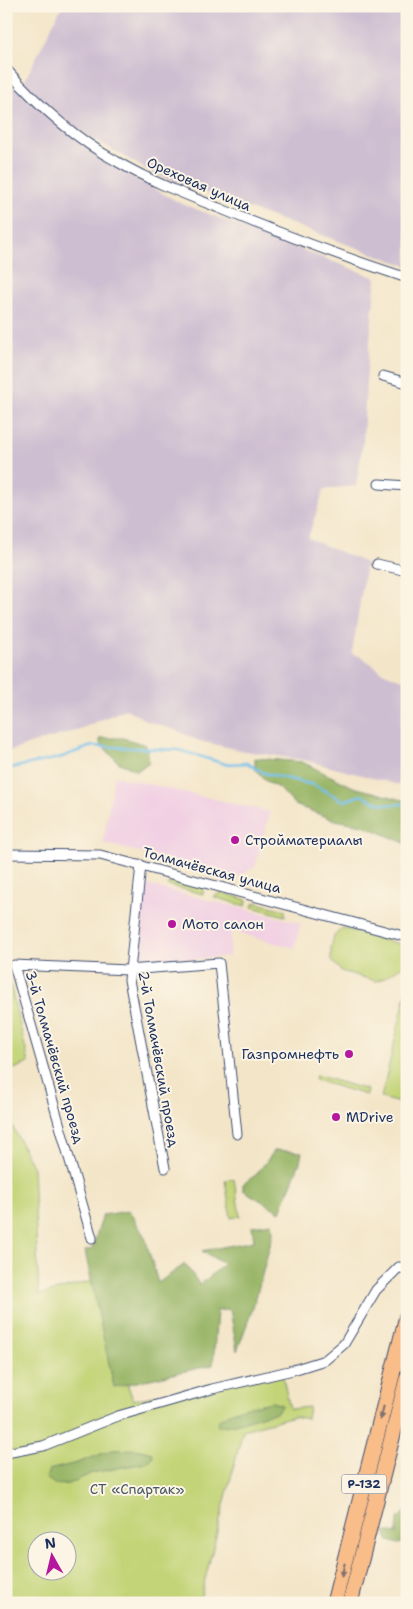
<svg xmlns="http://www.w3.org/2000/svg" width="413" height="1609" font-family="'Shantell Sans',sans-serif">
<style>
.built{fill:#f1d0e3}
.industrial{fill:#cebed1}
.green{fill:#c2d477;stroke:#6e826a;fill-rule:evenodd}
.forest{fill:#99b668;stroke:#5a7263}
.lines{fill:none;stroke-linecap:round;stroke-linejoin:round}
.stream{stroke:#71bfec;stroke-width:2.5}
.minor-casing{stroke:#3b4a6e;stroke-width:11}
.trunk-casing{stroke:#3b4a6e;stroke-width:17}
.minor{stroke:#fff;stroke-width:9}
.trunk{stroke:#f8bd89;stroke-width:15}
.oneway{fill:#7e6f71}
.poi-dot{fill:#b5179e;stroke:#fcf5e5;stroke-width:2}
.labels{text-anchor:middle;stroke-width:4;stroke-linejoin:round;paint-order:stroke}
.shield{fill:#fcf5e5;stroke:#5e6a86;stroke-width:1}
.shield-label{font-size:12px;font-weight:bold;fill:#1b2f5e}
.street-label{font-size:14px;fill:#1b2f5e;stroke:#fcf5e5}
.poi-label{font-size:14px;fill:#1b2f5e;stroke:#fcf5e5;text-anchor:start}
.park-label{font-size:14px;fill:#455864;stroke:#fcf5e5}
</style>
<rect width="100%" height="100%" fill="#fcf5e5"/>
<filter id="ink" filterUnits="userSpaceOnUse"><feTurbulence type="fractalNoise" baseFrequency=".02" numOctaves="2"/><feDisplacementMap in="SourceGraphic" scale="10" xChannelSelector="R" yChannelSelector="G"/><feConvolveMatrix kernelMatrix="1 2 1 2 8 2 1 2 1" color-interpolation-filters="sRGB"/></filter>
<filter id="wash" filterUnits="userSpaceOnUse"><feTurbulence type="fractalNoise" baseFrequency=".0096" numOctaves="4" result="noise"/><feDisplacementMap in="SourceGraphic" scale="20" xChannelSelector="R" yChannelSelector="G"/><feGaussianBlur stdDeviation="1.12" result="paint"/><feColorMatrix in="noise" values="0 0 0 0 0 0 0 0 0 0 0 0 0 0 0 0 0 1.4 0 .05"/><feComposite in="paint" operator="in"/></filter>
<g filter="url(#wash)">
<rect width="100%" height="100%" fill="#f3e5c8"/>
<g class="built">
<path d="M114 776 270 812 255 867 237 877 103 843Z"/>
<path d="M143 884 301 923 294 948 231 931 229 956 133 965Z"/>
</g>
<g class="industrial">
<path d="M62 6H407V266L154 174 77 129 23 84Z"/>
<path d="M6 78 111 165 180 203 376 278 366 382 363 441 356 486 324 489 308 538 366 563 352 654 362 657 382 672 407 682V787L304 760 245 751 199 741 175 730 147 721 126 709 75 731 30 744 6 753Z"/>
</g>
<g class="green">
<path d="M172 879 203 887V894L167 885Z"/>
<path d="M221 892 247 900 246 906 214 897Z"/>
<path d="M254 902 285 910V916L252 907Z"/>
<path d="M342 928 407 946V963L384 978 376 981 341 971 331 960V948L334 936Z"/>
<path d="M6 967 29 1063 6 1072Z"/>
<path d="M407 990V1105L381 1098Z"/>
<path d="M316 1075 367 1090 366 1095 315 1080Z"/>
<path d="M6 1113 33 1168 39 1295 92 1281 133 1400 281 1369 290 1409 309 1407 307 1419 294 1416 243 1430 199 1603H6ZM38 1542H68V1572H38Z"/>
<path d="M234 1179 240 1216 231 1218 225 1180Z"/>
</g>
<g class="forest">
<path d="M100 738H123L146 745 149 762 137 771 118 762 100 743Z"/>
<path d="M255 758 302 762 353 787 407 801V844L363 825 335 820 295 805 280 789 266 781 255 769Z"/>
<path d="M275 1150 302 1152 300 1162 280 1212 243 1190V1184L257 1174Z"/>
<path d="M129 1211 145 1237 158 1283 185 1264 200 1285 224 1264 202 1251 254 1241 252 1226 272 1223 273 1234 254 1305 237 1351 230 1309 217 1311 213 1365 114 1387 85 1251 92 1249 103 1215Z"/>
<path d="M272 1402 282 1405 276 1413C254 1415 242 1426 219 1426L216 1423C230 1408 253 1406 272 1402Z"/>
<path d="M136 1449 153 1453 152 1459 145 1463 92 1473 69 1484 56 1485 46 1478 49 1470 77 1463 112 1450Z"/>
<path d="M407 1510 406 1542 398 1544 389 1541 384 1531 397 1533 398 1518Z"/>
</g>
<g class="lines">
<path class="stream" d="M6 769 59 758 92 746 179 750 225 764 247 763 264 773 314 785 344 801 361 795C377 804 390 807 407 803"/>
</g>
</g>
<g filter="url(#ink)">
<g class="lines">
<g class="minor-casing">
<g id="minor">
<path d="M6 69C38 105 74 138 116 161 148 180 184 194 219 208 281 234 343 257 407 278"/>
<path d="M383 376 407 383"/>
<path d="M379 484 407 486"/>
<path d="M377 564 407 571"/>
<path d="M6 854 100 855 407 937"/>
<path d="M141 865 129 980 165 1168"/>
<path d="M92 1238 14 965 128 970 219 963 237 1134"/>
<path d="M6 1453 43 1446 118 1416 212 1389 293 1370 325 1360 344 1344 376 1290 399 1267 407 1270"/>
</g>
</g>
<g class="trunk-casing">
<g id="trunk">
<path d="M334 1603 407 1316"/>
<path d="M350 1603 407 1379"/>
</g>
</g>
<use href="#minor" class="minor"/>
<use href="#trunk" class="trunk"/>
</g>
<defs><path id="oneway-solid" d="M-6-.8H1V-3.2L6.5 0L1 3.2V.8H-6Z" transform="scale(1.25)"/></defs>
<g class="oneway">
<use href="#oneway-solid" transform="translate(382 1413) rotate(104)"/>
<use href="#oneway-solid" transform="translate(343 1570) rotate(104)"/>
</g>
</g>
<g class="poi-dot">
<circle cx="235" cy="840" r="5"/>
<circle cx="172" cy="924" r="5"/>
<circle cx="349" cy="1054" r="5"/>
<circle cx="336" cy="1117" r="5"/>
</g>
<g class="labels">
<rect class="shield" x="341.5" y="1474.5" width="45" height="19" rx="4"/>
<g class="shield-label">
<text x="364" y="1488">Р-132</text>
</g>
<g class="street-label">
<text transform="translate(199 184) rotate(24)" y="5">Ореховая улица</text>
<text transform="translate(212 870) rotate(15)" y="5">Толмачёвская улица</text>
<text transform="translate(55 1057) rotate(74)" y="5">3-й Толмачёвский проезд</text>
<text transform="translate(159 1059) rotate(80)" y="5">2-й Толмачёвский проезд</text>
</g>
<g class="poi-label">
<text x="245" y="845">Стройматериалы</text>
<text x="182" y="929">Мото салон</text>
<text x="339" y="1059" text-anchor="end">Газпромнефть</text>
<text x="346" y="1122">MDrive</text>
</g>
<g class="park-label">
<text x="137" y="1494">СТ «Спартак»</text>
</g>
</g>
<rect width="413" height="1609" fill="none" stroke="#fcf5e5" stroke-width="25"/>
<g transform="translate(52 1556) rotate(352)"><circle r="24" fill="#fcf5e5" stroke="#a2a6af"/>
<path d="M0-4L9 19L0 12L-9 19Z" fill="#b5179e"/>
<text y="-8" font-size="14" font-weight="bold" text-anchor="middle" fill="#1b2f5e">N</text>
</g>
</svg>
